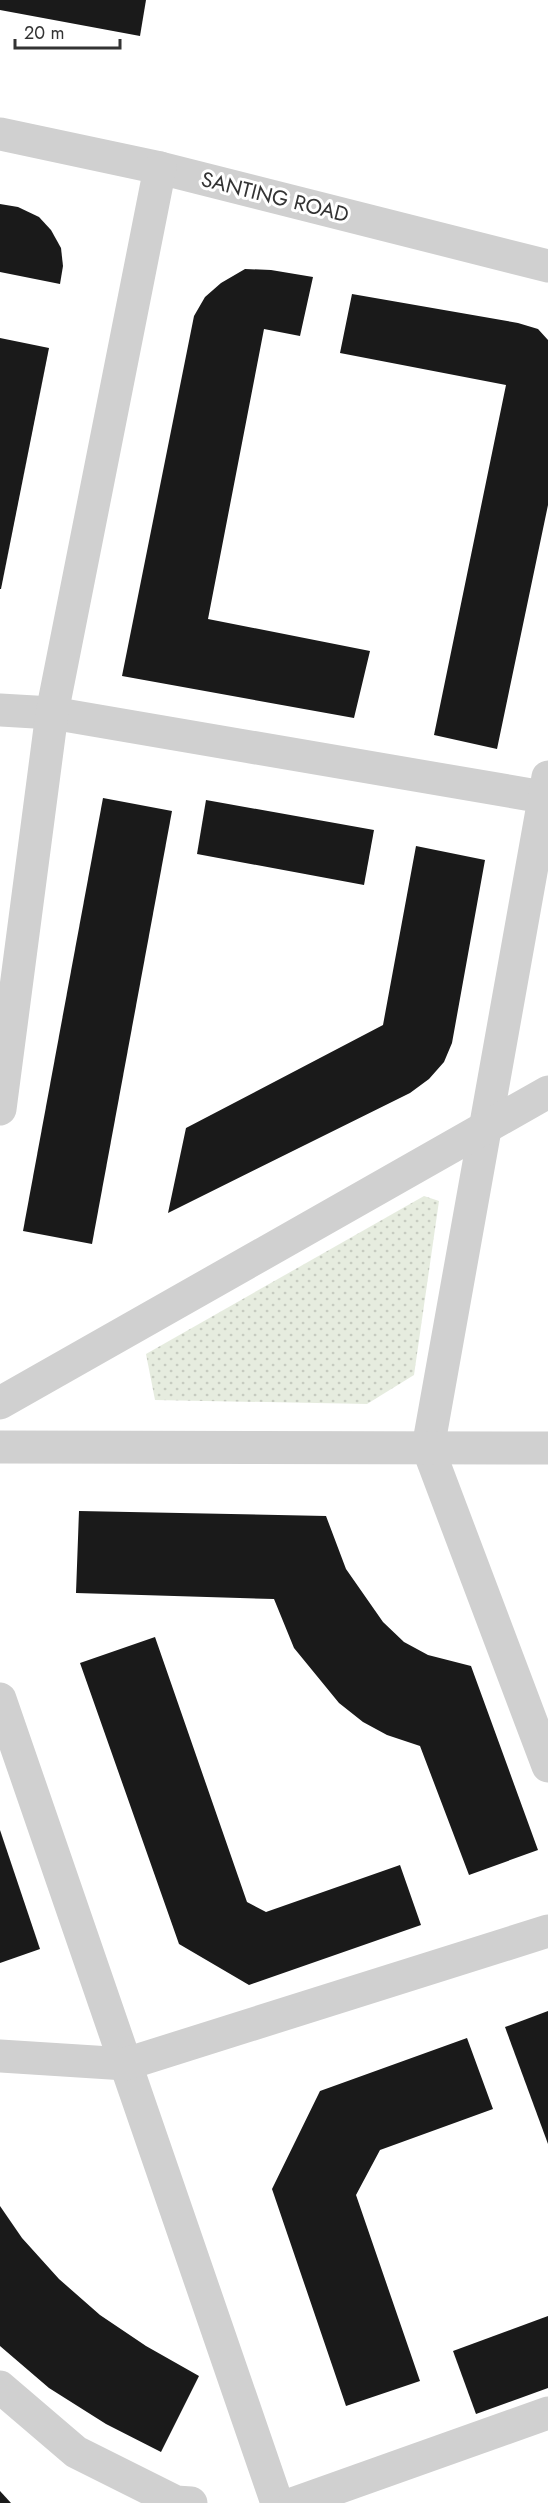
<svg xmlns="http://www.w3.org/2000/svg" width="548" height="2503" font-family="Jost,sans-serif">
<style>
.park{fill:url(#park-dots)}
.building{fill:#1a1a1a}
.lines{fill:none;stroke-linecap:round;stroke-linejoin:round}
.minor{stroke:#d0d0d0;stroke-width:33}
.labels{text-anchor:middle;stroke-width:6;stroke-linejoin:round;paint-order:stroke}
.street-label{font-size:21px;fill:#333;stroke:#fff}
</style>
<defs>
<pattern id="park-dots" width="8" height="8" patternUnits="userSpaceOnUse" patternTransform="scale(1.5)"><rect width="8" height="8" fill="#e6ecdf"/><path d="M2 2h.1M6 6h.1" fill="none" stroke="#c6cbc0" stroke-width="1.8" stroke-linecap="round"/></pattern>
</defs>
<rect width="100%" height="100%" fill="#fff"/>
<path class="park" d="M424 1196 439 1201 414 1375 367 1404 155 1400 146 1354Z"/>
<g class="building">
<path d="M0 0H146L140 36 0 10Z"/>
<path d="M0 204 18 207 39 217 51 230 61 248 63 266 60 284 0 272Z"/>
<path d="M245 269 271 270 313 277 300 336 264 329 208 619 370 651 354 718 122 676 194 316 205 297 221 283Z"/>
<path d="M352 294 518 323 538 329 548 340V505L497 749 434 735 506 385 340 353Z"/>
<path d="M0 338 49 348 1 589H0Z"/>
<path d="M103 798 172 811 92 1244 23 1231Z"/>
<path d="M206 800 374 830 364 885 197 854Z"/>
<path d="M416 846 485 860 452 1043 444 1062 429 1079 410 1093 168 1213 186 1128 383 1025Z"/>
<path d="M79 1511 326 1516 346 1569 383 1622 404 1642 428 1655 471 1666 538 1850 469 1875 420 1746 387 1735 363 1722 339 1703 294 1648 274 1599 76 1593Z"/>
<path d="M155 1637 247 1902 266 1912 400 1865 421 1925 249 1985 179 1944 80 1663Z"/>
<path d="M0 1830 40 1949 0 1963Z"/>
<path d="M548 2011V2144L505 2027Z"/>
<path d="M467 2038 493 2109 380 2150 356 2195 420 2381 346 2406 272 2189 320 2091Z"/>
<path d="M0 2206 22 2238 59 2279 100 2315 146 2346 199 2376 161 2452 106 2424 49 2388 0 2346Z"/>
<path d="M548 2316V2388L476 2414 453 2351Z"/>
<path d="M0 2491 11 2503H0Z"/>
</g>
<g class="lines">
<g class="minor">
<path d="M0 134 160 168 548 266"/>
<path d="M0 710 52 713 543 797"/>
<path d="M548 777 428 1448 548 1766"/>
<path d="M0 1109 52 713 160 168"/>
<path d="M0 1403 548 1092"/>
<path d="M2 1447 548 1448"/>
<path d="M0 1699 277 2503"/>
<path d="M0 2056 126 2064 548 1931"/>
<path d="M0 2387 76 2452 176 2502 191 2503"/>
<path d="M295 2503 548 2413"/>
</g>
</g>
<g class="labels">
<g class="street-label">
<text transform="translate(275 197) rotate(14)" y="7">SANTING ROAD</text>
</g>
</g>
<path d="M15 39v9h105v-9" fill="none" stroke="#333333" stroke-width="3"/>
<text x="24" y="39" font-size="18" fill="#333333" stroke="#ffffff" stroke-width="4.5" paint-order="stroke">20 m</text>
</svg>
